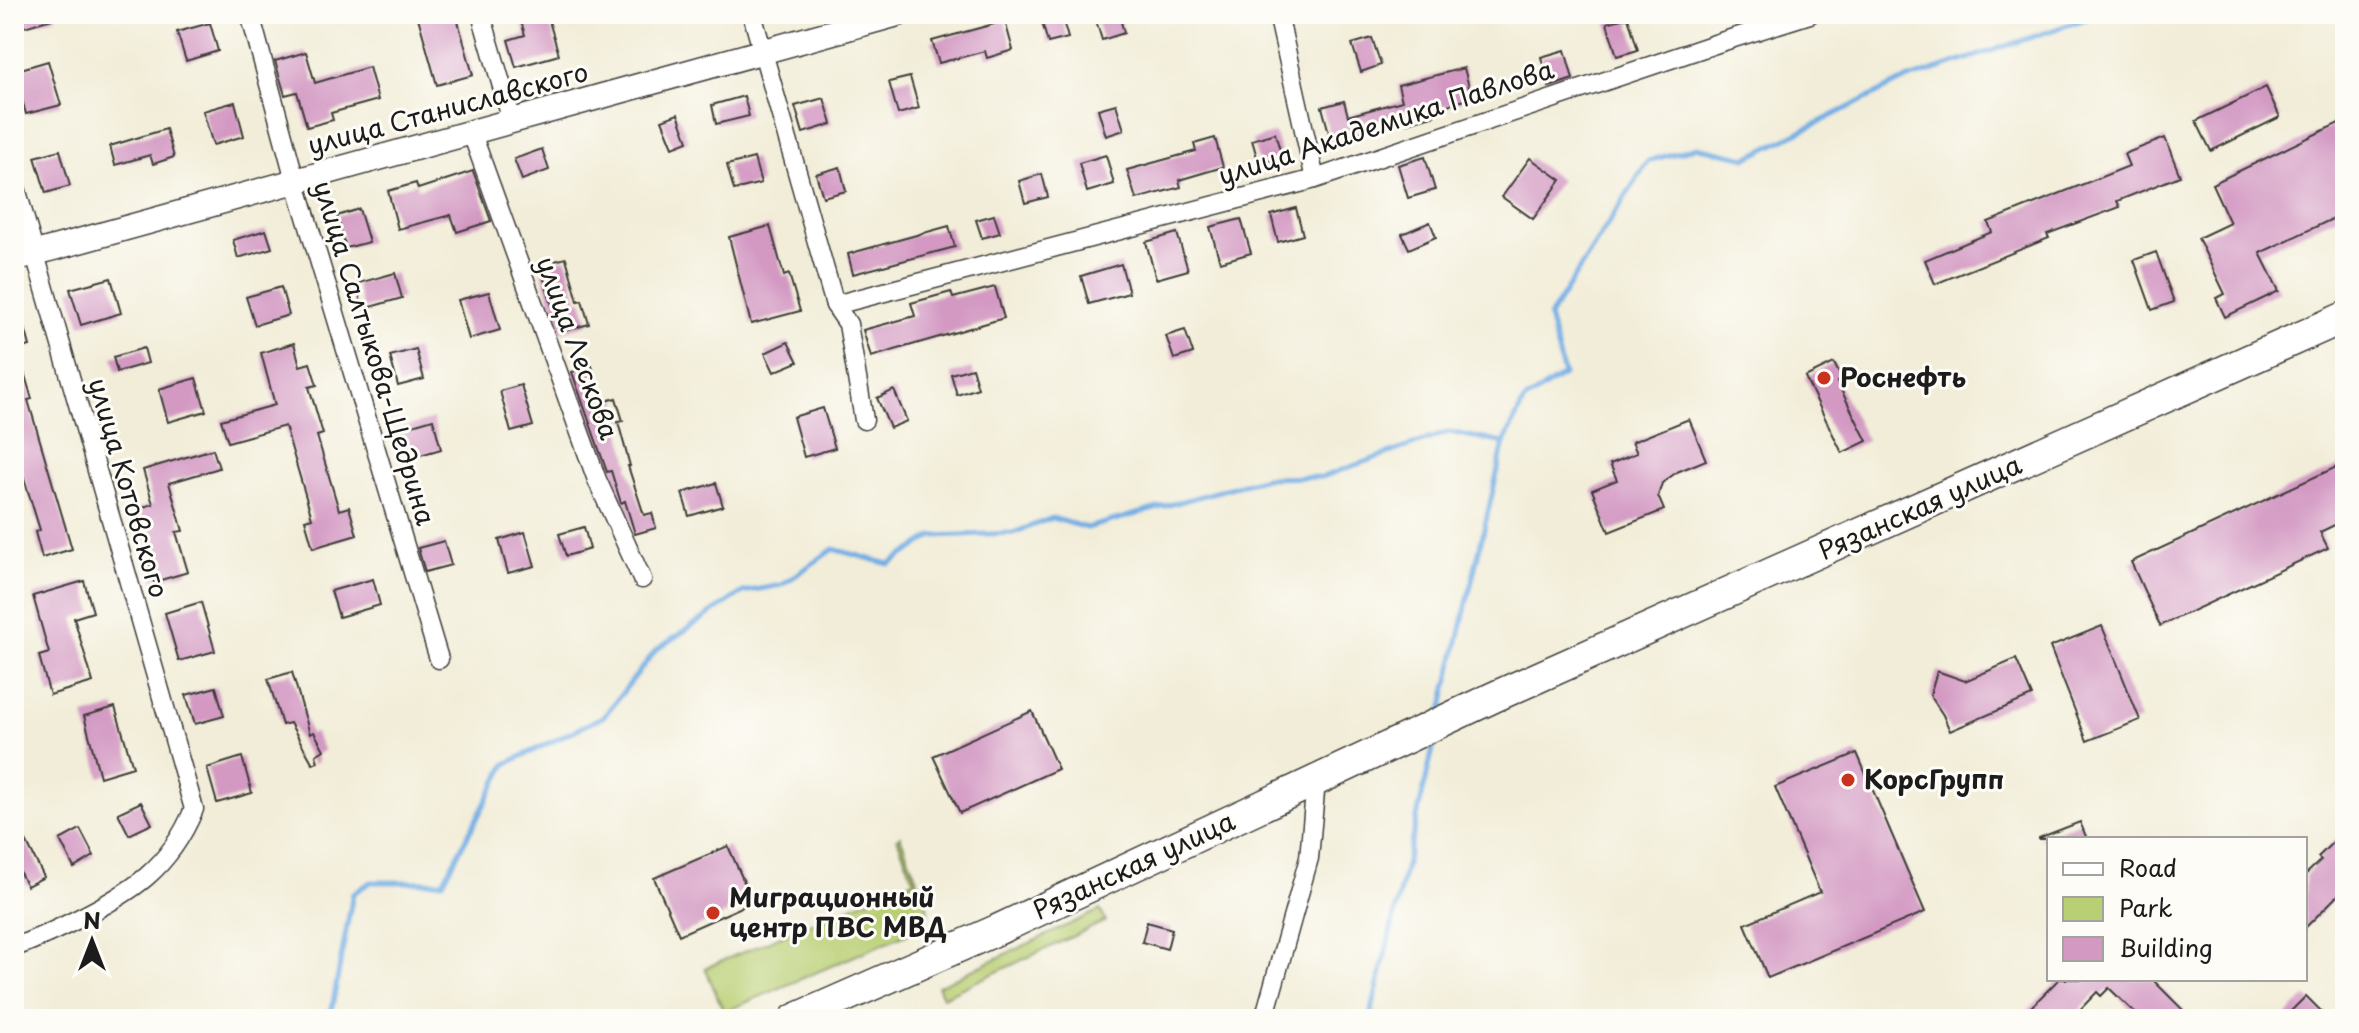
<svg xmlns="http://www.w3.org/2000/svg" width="2359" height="1033" font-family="'Playpen Sans',sans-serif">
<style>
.green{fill:#b9cf73;stroke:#6a7648;stroke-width:2}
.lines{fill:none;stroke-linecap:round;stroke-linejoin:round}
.stream{stroke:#73aee4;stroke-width:5}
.building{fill:#d399c3}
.minor-casing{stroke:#3c3b38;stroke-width:21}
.tertiary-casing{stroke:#3c3b38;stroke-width:27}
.primary-casing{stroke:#3c3b38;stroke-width:33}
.minor{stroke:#fff;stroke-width:18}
.tertiary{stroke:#fff;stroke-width:24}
.primary{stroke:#fff;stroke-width:30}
.poi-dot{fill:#c8321e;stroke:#fdfcf7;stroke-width:3}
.labels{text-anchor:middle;stroke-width:6;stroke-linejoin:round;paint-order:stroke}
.street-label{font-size:26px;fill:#1c1c1c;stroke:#fdfcf7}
.poi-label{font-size:26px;font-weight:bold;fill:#1c1c1c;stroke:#fdfcf7;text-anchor:start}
</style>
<rect width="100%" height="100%" fill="#fdfcf7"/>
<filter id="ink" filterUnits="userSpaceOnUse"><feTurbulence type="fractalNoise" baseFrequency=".0125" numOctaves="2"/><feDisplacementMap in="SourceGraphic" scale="16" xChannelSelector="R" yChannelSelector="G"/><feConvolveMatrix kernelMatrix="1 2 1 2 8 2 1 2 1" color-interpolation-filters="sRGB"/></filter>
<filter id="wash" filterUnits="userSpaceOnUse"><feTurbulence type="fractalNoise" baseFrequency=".006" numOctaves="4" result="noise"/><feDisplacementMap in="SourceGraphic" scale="32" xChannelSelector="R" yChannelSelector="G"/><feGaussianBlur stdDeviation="1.8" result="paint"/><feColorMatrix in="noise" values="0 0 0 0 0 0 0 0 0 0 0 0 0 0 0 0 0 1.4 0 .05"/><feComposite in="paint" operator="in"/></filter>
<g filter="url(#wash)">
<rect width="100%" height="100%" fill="#f2edd8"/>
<g class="green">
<path d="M900 836 927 905C930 917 925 924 915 930L724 1012 705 968 914 880 897 838Z"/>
<path d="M1100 910 1106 921 943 997 938 986Z"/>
</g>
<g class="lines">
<g class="stream">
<path d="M1442 710 1504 443"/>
<path d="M330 1019 353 893 371 882H443L506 764 604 716 656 650 743 592 782 585 833 549 889 564 933 536 1013 533 1052 518 1087 528 1265 478 1322 477 1449 432 1504 443 1524 401 1564 375 1549 317 1648 161 1697 147 1747 158 1900 82 2100 14"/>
<path d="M1370 1019 1436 736"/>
</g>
</g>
<g id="blocks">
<g class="building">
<path d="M14 14H54L55 18 14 30Z"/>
<path d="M417 14H456L473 75 437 85Z"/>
<path d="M519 14H547L559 55 516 67 508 40 525 35Z"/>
<path d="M1061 14 1068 38 1048 43 1041 19Z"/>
<path d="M1094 14H1119L1124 33 1102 40Z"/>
<path d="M1628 17 1638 50 1617 56 1607 23Z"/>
<path d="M1005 21 1013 50 987 58 985 51 939 63 932 41Z"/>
<path d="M210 23 218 51 186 61 177 32Z"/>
<path d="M1372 38 1381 65 1361 72 1352 44Z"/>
<path d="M1565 50 1573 79 1549 87 1541 57Z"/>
<path d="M306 52 315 83 369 67 378 100 331 113 333 120 307 127 297 92 285 95 275 61Z"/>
<path d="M48 61 61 105 26 114 14 71Z"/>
<path d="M1464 68 1472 98 1433 109 1435 115 1408 123 1407 119 1331 140 1322 107 1344 101 1348 116 1402 101 1398 85Z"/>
<path d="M910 77 919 108 898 114 889 82Z"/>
<path d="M2266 87 2280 117 2211 151 2196 121Z"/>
<path d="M744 96 749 116 716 124 712 105Z"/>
<path d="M824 98 832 124 803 133 795 106Z"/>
<path d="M235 102 244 136 213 145 203 111Z"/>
<path d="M1116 104 1124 130 1106 136 1098 109Z"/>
<path d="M678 114 688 141 673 147 662 120Z"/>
<path d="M2345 120V213L2260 253 2279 291 2225 317 2216 298 2225 294 2198 238 2230 223 2212 184Z"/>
<path d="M166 129 174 157 153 164 150 155 115 165 110 146Z"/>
<path d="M1275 133 1282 157 1259 164 1252 140Z"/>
<path d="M1215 138 1223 167 1179 180 1181 187 1136 199 1127 170 1196 151 1194 144Z"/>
<path d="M2165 138 2180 176 2117 201 2120 207 2047 234 2049 238 1935 284 1925 260 1992 232 1988 222 2129 166 2124 154Z"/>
<path d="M542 149 549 170 522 180 514 159Z"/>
<path d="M60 150 70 186 46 193 35 157Z"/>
<path d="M1106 155 1114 184 1087 192 1079 163Z"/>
<path d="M1425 157 1435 190 1408 198 1398 165Z"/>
<path d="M754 158 761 183 734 190 727 165Z"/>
<path d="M1530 158 1561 180 1533 219 1502 197Z"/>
<path d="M840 167 846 191 823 197 816 174Z"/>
<path d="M473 171 491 221 457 232 451 215 398 229 388 191 416 183 418 189Z"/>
<path d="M1042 174 1048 197 1025 203 1019 181Z"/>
<path d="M1296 208 1303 235 1278 242 1271 215Z"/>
<path d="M359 209 369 242 346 248 337 216Z"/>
<path d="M994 215 1000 233 982 238 976 220Z"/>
<path d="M1241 219 1251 253 1220 262 1210 227Z"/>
<path d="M1430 222 1436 237 1409 249 1402 234Z"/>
<path d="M770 226 784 276 789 274 800 311 751 324 729 237Z"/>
<path d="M949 226 955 247 853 274 848 254Z"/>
<path d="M266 230 272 248 238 258 233 240Z"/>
<path d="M1177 233 1188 270 1156 279 1146 242Z"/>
<path d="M2156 252 2174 302 2152 310 2134 260Z"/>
<path d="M566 258 578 301 582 300 589 324 560 332 540 265Z"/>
<path d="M1121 264 1129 293 1089 304 1081 276Z"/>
<path d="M395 273 402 298 363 309 356 284Z"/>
<path d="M111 278 121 313 81 325 70 289Z"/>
<path d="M281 287 289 315 255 325 246 297Z"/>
<path d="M995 287 1004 318 871 357 863 330 915 316 911 303 951 292 953 298Z"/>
<path d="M489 292 500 330 469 339 458 300Z"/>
<path d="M19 305 30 346 14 350V306Z"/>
<path d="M1185 330 1193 353 1174 359 1166 336Z"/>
<path d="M788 342 798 362 774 372 765 353Z"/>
<path d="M294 343 300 366 310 363 317 385 309 387 323 434 317 436 339 510 349 507 357 535 313 548 305 520 312 518 285 426 228 442 221 420 275 405 261 353Z"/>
<path d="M144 348 148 363 117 372 113 357Z"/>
<path d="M416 349 424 379 398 386 390 356Z"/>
<path d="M14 352H18L32 399 28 400 72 549 42 558 35 532 40 530 19 462 14 463Z"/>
<path d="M1834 363 1842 380 1837 382 1867 441 1842 453 1805 377Z"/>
<path d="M592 366 602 402 616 398 623 421 618 422 630 466H628L644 515 652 513 656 528 635 534 625 501 621 503 611 471 607 472 572 372Z"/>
<path d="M972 368 978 388 957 395 951 374Z"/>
<path d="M196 378 206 411 168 422 159 389Z"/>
<path d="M521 385 533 426 511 432 500 391Z"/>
<path d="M894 390 907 421 890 428 877 398Z"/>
<path d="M823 408 835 448 804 457 793 417Z"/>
<path d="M433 419 441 449 410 458 402 428Z"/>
<path d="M1689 419 1706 460 1677 472 1662 483 1658 496 1664 510 1609 532 1592 490 1617 480 1610 464 1637 453 1632 442Z"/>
<path d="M213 449 219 468 169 483 183 531 176 532 188 572 154 582 150 565 154 563 137 509 153 504 143 470Z"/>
<path d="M2345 463V520L2320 532 2328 548 2160 626 2131 562Z"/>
<path d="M716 483 723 506 689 516 682 493Z"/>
<path d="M584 527 590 549 566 556 559 534Z"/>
<path d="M525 532 535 566 508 573 499 540Z"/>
<path d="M444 541 451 565 425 572 418 548Z"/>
<path d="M373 579 380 605 339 617 331 591Z"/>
<path d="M84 581 93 612 74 618 93 682 50 695 39 656 49 653 33 596Z"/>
<path d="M201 602 215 651 179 661 165 613Z"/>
<path d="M2102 626 2140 720 2087 741 2050 647Z"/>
<path d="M2016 659 2032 696 1950 731 1943 715 1930 695 1937 671 1965 681Z"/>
<path d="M292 672 310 734 314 732 324 750 316 755 318 762 313 764 290 723 282 725 268 679Z"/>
<path d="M216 687 224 716 195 724 186 695Z"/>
<path d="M115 707 133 767 100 777 84 716Z"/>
<path d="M1032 711 1058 769 960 813 933 756Z"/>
<path d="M1857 753 1925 912 1768 978 1745 924 1820 892 1775 787Z"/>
<path d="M242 757 252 793 217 803 207 768Z"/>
<path d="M141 802 152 824 129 835 118 813Z"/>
<path d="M2080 822 2087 839H2039V838Z"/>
<path d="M80 829 94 856 74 868 60 840Z"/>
<path d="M2345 830V888L2305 928V875L2321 860 2318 857Z"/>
<path d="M26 841 44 877 27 886 14 862V847Z"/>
<path d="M728 846 753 902 679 935 654 878Z"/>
<path d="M1147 922 1172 929 1167 949 1142 942Z"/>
<path d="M2059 979H2152L2192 1019H2141L2109 988 2101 996 2097 992 2071 1019H2037L2028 1010Z"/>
<path d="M2306 996 2329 1019H2283Z"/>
</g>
</g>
</g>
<g filter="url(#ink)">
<use href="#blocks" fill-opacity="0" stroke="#3c3b38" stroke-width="2"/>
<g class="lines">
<g class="minor-casing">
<g id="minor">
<path d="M250 14 295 180 439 659"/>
<path d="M481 14 512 121"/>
<path d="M752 14 835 305 848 324 864 420"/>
<path d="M1278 14 1315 179"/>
<path d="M471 131 597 480 642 579"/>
<path d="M14 181 194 809C169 869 132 892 76 920 56 930 36 940 14 947"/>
<path d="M835 305 1315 179 1721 42 1810 14"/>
<path d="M1264 1019 1309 858 1316 781"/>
</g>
</g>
<g class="tertiary-casing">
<path id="tertiary" d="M14 259 898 14"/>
</g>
<g class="primary-casing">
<path id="primary" d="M795 1019 997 930 1494 697 2345 317"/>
</g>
<use href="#minor" class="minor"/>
<use href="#tertiary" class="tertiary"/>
<use href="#primary" class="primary"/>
</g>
</g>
<g class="poi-dot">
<circle cx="1824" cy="378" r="8"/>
<circle cx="1848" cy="780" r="8"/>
<circle cx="713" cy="913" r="8"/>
</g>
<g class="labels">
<g class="street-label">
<text transform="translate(448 109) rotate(-15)" y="9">улица Станиславского</text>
<text transform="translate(1386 123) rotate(-18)" y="9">улица Академика Павлова</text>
<text transform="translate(577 348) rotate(70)" y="9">улица Лескова</text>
<text transform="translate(374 353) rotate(73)" y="9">улица Салтыкова-Щедрина</text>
<text transform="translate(128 488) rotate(74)" y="9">улица Котовского</text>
<text transform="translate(1920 508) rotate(-24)" y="9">Рязанская улица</text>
<text transform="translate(1134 866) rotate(-25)" y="9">Рязанская улица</text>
</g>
<g class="poi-label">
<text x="1840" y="387">Роснефть</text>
<text x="1864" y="789">КорсГрупп</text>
<text x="729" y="907">Миграционный<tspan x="729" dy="30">центр ПВС МВД</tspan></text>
</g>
</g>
<rect width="2359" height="1033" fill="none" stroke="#fdfcf7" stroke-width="48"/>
<rect x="2047" y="837" width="260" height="144" fill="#fdfcf7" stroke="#a3a29f" stroke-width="2"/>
<rect x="2063" y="863" width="40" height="12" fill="#ffffff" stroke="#a3a29f" stroke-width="2"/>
<text x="2119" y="877" font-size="24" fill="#1c1c1c">Road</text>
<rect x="2063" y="897" width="40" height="24" fill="#b9cf73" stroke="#a3a29f" stroke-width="2"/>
<text x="2119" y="917" font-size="24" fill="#1c1c1c">Park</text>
<rect x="2063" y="937" width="40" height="24" fill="#d399c3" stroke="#a3a29f" stroke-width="2"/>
<text x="2119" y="957" font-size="24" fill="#1c1c1c">Building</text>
<g transform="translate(92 941)" stroke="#fdfcf7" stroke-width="6" paint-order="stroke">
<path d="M0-6L14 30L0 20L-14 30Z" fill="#1c1c1c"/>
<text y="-12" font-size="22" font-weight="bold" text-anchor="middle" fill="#1c1c1c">N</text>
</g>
</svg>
